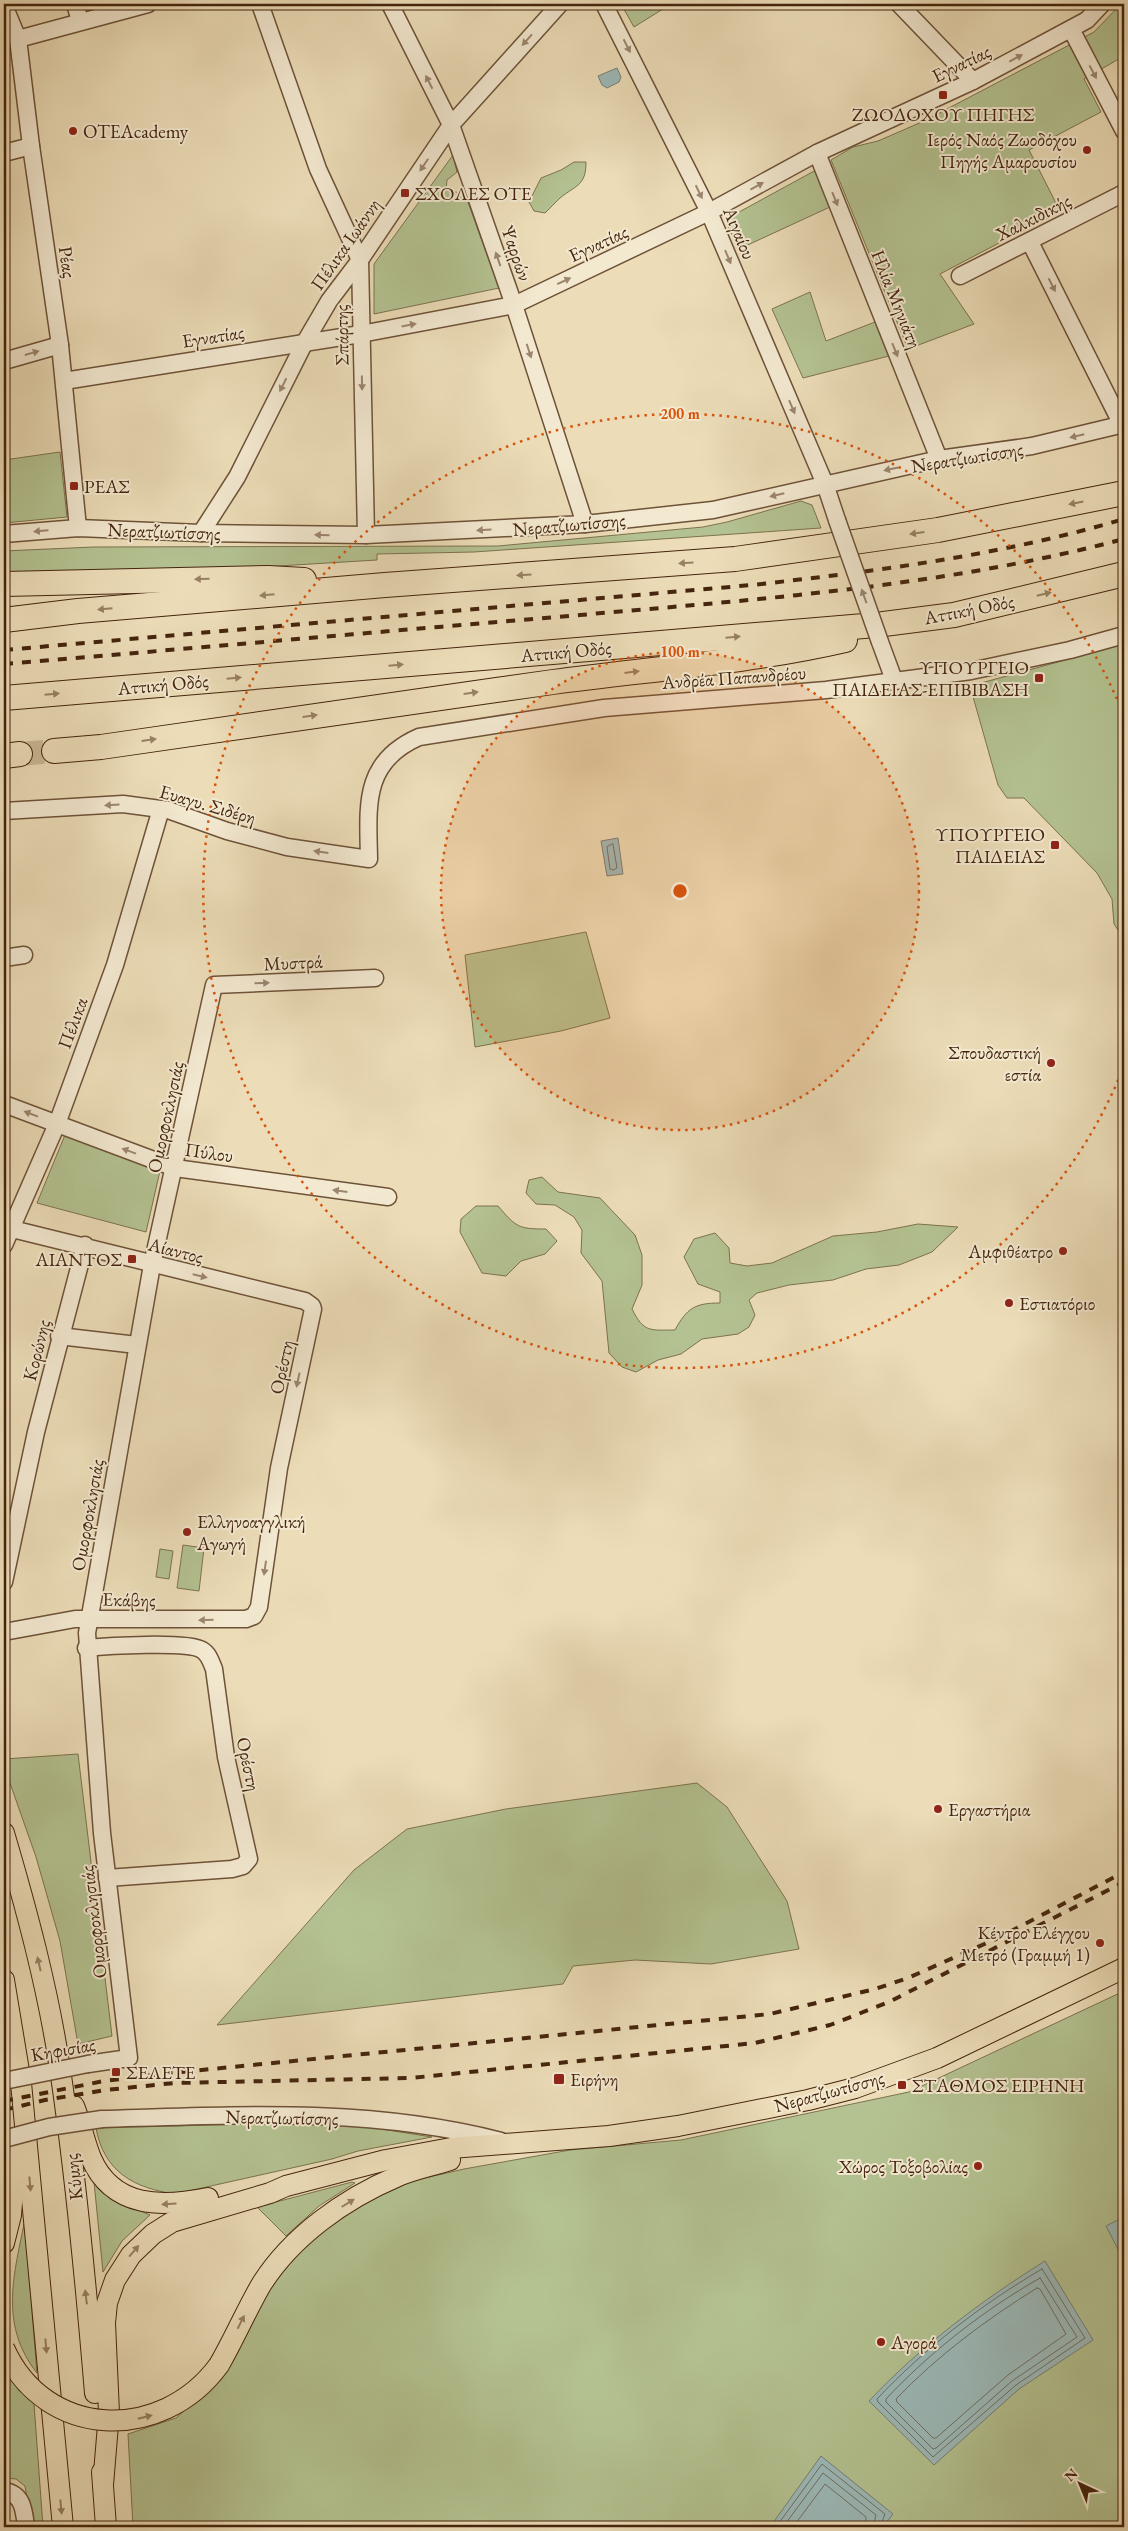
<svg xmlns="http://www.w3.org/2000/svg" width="1128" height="2531" font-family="'EB Garamond',serif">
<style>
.green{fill:#b4c291;stroke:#7c734f}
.water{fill:#9cbab9;stroke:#797e74}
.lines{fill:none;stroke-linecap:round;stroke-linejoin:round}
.shore{stroke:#706f63;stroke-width:1}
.highway-tunnel{stroke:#cab896;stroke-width:24;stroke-dasharray:24 12;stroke-linecap:butt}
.minor-casing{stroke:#6e5238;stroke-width:19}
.major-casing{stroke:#44240d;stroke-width:22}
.highway-casing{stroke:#44240d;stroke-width:26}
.minor{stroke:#f3e9d1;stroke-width:16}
.major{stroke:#ecddb8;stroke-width:20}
.highway{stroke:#ecddb8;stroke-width:24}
.rail{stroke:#44240d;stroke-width:4;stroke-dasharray:9 9;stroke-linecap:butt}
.minor-bridge-casing{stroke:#6e5238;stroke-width:19;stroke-linecap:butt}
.major-bridge-casing{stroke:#44240d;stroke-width:22;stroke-linecap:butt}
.minor-bridge{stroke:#f3e9d1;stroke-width:16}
.major-bridge{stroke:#ecddb8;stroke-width:20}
.oneway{fill:#9c866f}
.oneway2{fill:#988062}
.ring{fill:none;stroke:#d8540c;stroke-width:2.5;stroke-dasharray:2.5 5}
.poi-dot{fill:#8f2418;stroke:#f3e9d1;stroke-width:2}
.labels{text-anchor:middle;stroke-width:4;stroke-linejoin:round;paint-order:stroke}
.street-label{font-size:19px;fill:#44240d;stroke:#f3e9d1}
.poi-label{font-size:19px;fill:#44240d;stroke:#f3e9d1;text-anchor:start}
.centre{fill:#d8540c;stroke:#f3e9d1;stroke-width:2.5}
.ring-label{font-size:15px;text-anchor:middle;font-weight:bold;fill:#d8540c;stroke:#f3e9d1;stroke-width:4;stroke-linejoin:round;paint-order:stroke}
</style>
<rect width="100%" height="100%" fill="#ecddb8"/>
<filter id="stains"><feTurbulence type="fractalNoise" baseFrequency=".004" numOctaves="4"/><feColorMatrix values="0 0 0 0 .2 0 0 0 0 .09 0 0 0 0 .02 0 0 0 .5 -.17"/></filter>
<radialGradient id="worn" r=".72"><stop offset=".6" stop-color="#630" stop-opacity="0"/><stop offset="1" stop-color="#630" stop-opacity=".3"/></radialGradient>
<g class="green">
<path d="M621 4H671L634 27Z"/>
<path d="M1121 4H1124V56L1084 79 1101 112 1029 150 1060 211 940 274 974 324 908 349 831 160 853 147 878 141 924 121 1094 32Z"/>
<path d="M453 155 457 172 447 180 446 190 465 194 499 288 374 314V264Z"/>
<path d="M574 162H586C586 186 576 185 560 198 555 203 550 208 545 213L534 211 529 202 541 178 561 170Z"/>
<path d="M816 170 830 207 739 249 727 224 730 217Z"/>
<path d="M810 292 826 341 875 322 889 356 803 378 772 309Z"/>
<path d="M60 452 67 517 4 523V460Z"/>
<path d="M801 501 812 505 821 528 474 552 377 554V560L245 568 4 573V551L93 547 498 546 703 527 727 522Z"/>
<path d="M1124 644V939L1114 924 1112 899 1097 873 1024 798H1007L998 785 970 686Z"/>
<path d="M586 932 610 1018 561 1031 475 1047 465 955Z"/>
<path d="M65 1135 160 1171 146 1232 37 1203Z"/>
<path d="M542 1177 558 1192 600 1198 635 1235 642 1255V1285L632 1309C644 1333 650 1330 675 1330 687 1308 695 1303 720 1303V1292L698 1284 684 1257 694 1239 715 1233 729 1248 730 1263 747 1266 772 1263 833 1236 877 1232 918 1224 958 1227 932 1252 899 1265 866 1269 833 1280 789 1285 757 1293 749 1300 755 1315 749 1327 738 1334 702 1339 681 1354 658 1360 636 1372 622 1367 609 1353 602 1281 581 1253 582 1230 574 1217 555 1205 536 1204 526 1193 529 1180Z"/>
<path d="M476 1206H498C516 1227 518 1229 546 1229L557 1241 545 1254 521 1261 506 1276 482 1273 460 1232 461 1219Z"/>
<path d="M183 1545 204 1548 199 1591 177 1588Z"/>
<path d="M160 1549 173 1551 169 1579 156 1577Z"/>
<path d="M78 1754 112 2036 78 2044 60 1941 36 1857 4 1766V1759Z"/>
<path d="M697 1783 727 1807 787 1901 799 1949 711 1964 635 1960 573 1966 563 1984 217 2025 354 1870 407 1829 506 1809Z"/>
<path d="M1124 1991V2527H133L128 2434 176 2418 213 2385 277 2277 312 2238 361 2204 412 2181 464 2169 570 2150 681 2140 909 2092Z"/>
<path d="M290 2123 356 2125 432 2137 358 2151 332 2159 175 2194C134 2188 104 2172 96 2128Z"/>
<path d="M94 2182 120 2202 150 2215 122 2241 103 2272Z"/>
<path d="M352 2182 355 2183 319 2206 286 2236 257 2207Z"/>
<path d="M24 2224 25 2227 37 2373C0 2326 13 2278 24 2224Z"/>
<path d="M4 2373 34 2404 43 2527H32L25 2486 16 2479 4 2478Z"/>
</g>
<g class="water">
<path d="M617 68 621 77 619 82 607 88 602 85 598 76Z"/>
<path d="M618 838 623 874 607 876 601 841Z"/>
<path d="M1124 2217V2261L1106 2226Z"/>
<path d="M1045 2261 1093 2340 1019 2389 934 2465 869 2401C921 2346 981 2301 1045 2261Z"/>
<path d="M821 2456 893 2514 883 2527H770Z"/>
</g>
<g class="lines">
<g class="shore">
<path d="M613 844 617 868 613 870 610 869 607 847Z"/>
<path d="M1042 2269 1085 2338 1016 2385 933 2457 878 2402 877 2399C925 2348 982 2304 1042 2269Z"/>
<path d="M1040 2278 1077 2337 1012 2381 936 2448 933 2449 886 2402V2399C930 2352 984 2310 1040 2278Z"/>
<path d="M1037 2288 1040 2289 1066 2334 1008 2375 936 2438H933L897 2402 896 2399C937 2356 987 2319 1037 2288Z"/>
<path d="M776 2527 822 2464 885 2514 880 2527"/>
<path d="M783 2527 823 2473 876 2515 873 2527"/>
<path d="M793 2527 825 2484 866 2517V2527"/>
</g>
<path class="highway-tunnel" d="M20 754 54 751"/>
<g class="minor-casing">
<g id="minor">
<path d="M75 4 80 21"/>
<path d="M260 4 318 169 360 260 366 535"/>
<path d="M390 4 451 125 514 305 585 524"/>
<path d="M604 4 709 212 825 484 837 520"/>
<path d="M899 4 973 81"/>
<path d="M4 5 18 39 31 146 60 345 78 528"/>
<path d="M1071 29 1124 131"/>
<path d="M18 39 148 4"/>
<path d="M4 153 31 146"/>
<path d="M817 153 939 459"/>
<path d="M1030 242 1122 425"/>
<path d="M960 276 1124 193"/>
<path d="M4 361 60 345"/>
<path d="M64 381 361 334 514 305 709 212 817 153 973 81 1087 20 1102 4"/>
<path d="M201 533 237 477 305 342 329 301 360 260 451 125 560 4"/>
<path d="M4 534 78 528 201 533 366 535 585 524 713 510 939 459 1032 446 1124 424"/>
<path d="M880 642 894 680"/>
<path d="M4 811 123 804 168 810 227 831 287 847 369 859C368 806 362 762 419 737L604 708 826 690 971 671 1070 650 1124 635"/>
<path d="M4 958 24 955"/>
<path d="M4 1104 175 1168 388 1197"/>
<path d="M4 1227 305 1301 312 1306 313 1309 279 1468 259 1607 254 1616 246 1619H75L4 1632"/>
<path d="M4 1245 57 1124 115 965 161 809"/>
<path d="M59 1336 137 1345"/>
<path d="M4 1582 36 1432 85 1245"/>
<path d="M86 1648C106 1646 188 1641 202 1650 209 1654 211 1662 214 1669L226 1757 249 1859 243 1866 232 1869 107 1878"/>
<path d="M88 2064 129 2058 102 1833 87 1633 152 1265 214 985 375 978"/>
<path d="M102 2119C237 2115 370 2107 501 2141"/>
<path d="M4 2491C23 2494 24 2510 26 2527"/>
</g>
</g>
<g class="major-casing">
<g id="major">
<path d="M4 1833C27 1911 48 1989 60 2069 76 2176 86 2285 95 2393"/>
<path d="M4 1980 21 2083 63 2527"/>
<path d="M74 2106C81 2123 84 2141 91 2158 113 2209 163 2207 208 2198"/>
<path d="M4 2243 11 2215 17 2140"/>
<path d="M219 2365C234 2339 246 2311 261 2285 291 2237 344 2199 396 2177 413 2169 432 2166 450 2160"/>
<path d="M102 2472 106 2527"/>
<path d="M103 2485 109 2413 105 2323 107 2303 115 2280 131 2255 153 2234 172 2222 270 2193 286 2186 386 2160 451 2148 609 2136 678 2126 808 2100 855 2088 937 2058 1124 1968"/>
</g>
</g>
<g class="highway-casing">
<g id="highway">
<path d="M4 584 268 578 304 580"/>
<path d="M4 620 78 611 385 585 735 559 938 530 1124 493"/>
<path d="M4 698 876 625 954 615 1124 574"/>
<path d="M54 751 101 747C251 725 402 703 553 682 651 669 749 662 845 640"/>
<path d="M4 756 20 754"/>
</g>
</g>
<use href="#minor" class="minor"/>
<use href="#major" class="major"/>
<use href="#highway" class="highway"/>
<g class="rail">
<path d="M4 650 752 585C878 571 1003 555 1124 519"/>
<path d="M4 664C196 648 388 631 580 615 762 599 947 586 1124 539"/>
<path d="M4 2101 104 2081 161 2074 770 2014 875 1989 908 1978 998 1938 1124 1872"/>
<path d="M4 2110 45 2100 106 2090 174 2083 411 2078 755 2043 830 2025 889 2002 1124 1882"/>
</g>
<g class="minor-bridge-casing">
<g id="minor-bridge">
<path d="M837 520 880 642"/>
<path d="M4 2081 88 2064"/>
<path d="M4 2139 49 2127 102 2119"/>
</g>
</g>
<g class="major-bridge-casing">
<path id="major-bridge" d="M4 2348C45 2440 162 2443 219 2365"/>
</g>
<use href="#minor-bridge" class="minor-bridge"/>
<use href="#major-bridge" class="major-bridge"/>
</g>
<defs><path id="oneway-solid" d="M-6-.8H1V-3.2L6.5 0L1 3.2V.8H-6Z" transform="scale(1.25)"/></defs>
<g class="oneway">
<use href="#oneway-solid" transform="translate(527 40) rotate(132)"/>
<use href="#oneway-solid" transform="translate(627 46) rotate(63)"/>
<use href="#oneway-solid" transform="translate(1016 58) rotate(-28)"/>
<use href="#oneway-solid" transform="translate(1093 72) rotate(62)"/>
<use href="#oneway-solid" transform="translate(429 82) rotate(-117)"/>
<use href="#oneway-solid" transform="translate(424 165) rotate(124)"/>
<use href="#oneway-solid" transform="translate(757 186) rotate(-29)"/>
<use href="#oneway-solid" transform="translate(699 192) rotate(64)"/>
<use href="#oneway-solid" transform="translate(835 199) rotate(68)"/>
<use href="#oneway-solid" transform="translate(728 257) rotate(67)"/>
<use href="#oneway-solid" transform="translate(498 259) rotate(-109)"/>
<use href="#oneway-solid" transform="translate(564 281) rotate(-25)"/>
<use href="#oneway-solid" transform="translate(1052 285) rotate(63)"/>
<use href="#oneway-solid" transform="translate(409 325) rotate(-11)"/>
<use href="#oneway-solid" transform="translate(895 350) rotate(68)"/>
<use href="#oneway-solid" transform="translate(529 351) rotate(72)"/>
<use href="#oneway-solid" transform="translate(32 353) rotate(-16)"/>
<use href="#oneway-solid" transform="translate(362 383) rotate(89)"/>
<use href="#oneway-solid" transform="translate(283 385) rotate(117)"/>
<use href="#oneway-solid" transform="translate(792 407) rotate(67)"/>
<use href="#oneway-solid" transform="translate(1077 436) rotate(167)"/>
<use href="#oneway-solid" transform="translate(891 469) rotate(168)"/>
<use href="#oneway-solid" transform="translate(777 495) rotate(167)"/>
<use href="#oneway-solid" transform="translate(484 530) rotate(176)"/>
<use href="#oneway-solid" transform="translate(41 531) rotate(175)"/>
<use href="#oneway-solid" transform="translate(322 535) rotate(-179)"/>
<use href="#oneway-solid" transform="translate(864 596) rotate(-110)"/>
<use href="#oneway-solid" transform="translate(112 805) rotate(176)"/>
<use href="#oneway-solid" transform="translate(321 852) rotate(-172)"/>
<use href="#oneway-solid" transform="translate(262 983) rotate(-2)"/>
<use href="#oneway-solid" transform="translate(31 1114) rotate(-159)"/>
<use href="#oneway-solid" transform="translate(129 1151) rotate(-160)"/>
<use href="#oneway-solid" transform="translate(340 1191) rotate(-172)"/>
<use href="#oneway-solid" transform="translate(200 1276) rotate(13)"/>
<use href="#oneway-solid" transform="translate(298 1380) rotate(102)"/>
<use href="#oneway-solid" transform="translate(265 1568) rotate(98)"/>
<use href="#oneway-solid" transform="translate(206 1620) rotate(179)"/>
</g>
<g class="oneway2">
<use href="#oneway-solid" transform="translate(1076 503) rotate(169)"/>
<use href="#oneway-solid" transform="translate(917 533) rotate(172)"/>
<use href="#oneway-solid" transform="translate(686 563) rotate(176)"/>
<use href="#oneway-solid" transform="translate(524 575) rotate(176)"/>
<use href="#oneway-solid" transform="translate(202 579) rotate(179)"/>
<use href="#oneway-solid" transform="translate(1044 594) rotate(-13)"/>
<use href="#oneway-solid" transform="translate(267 595) rotate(175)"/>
<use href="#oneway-solid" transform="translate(105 609) rotate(175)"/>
<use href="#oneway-solid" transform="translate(733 637) rotate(-5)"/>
<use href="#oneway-solid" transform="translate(396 665) rotate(-5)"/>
<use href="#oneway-solid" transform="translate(632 672) rotate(-7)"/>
<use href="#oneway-solid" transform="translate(234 678) rotate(-5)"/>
<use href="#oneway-solid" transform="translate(471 693) rotate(-8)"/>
<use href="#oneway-solid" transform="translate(52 694) rotate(-5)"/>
<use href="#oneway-solid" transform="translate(310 716) rotate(-8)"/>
<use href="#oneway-solid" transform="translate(149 740) rotate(-8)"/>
<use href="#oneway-solid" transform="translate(39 1964) rotate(-103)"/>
<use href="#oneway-solid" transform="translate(30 2184) rotate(85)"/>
<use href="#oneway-solid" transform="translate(348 2203) rotate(-32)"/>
<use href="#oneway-solid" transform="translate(169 2204) rotate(176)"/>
<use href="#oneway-solid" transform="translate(134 2251) rotate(-49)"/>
<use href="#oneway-solid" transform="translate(86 2297) rotate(-97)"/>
<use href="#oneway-solid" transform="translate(241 2322) rotate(-63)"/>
<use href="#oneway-solid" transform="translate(46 2346) rotate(85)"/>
<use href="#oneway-solid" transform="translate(145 2417) rotate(-14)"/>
<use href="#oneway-solid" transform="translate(61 2507) rotate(85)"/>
</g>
<circle cx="680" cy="891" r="239" fill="#d8540c" fill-opacity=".12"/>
<g class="ring">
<circle cx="680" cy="891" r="239"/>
<path d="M1124 1066A477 477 0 1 1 1124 716"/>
</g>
<g class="poi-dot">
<rect x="938" y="90" width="10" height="10" rx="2.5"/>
<circle cx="73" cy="131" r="5"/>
<circle cx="1087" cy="150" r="5"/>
<rect x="400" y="188" width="10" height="10" rx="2.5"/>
<rect x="69" y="481" width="10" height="10" rx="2.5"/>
<rect x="1034" y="673" width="10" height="10" rx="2.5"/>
<rect x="1050" y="840" width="10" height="10" rx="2.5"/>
<circle cx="1051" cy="1063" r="5"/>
<circle cx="1063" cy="1251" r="5"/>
<rect x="127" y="1254" width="10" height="10" rx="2.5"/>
<circle cx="1009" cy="1303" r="5"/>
<circle cx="187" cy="1532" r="5"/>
<circle cx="938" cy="1809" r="5"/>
<circle cx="1100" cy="1943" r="5"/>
<rect x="111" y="2067" width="10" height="10" rx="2.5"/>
<rect x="553" y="2073" width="12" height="12" rx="2.5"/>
<rect x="897" y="2080" width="10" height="10" rx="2.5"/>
<circle cx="978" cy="2166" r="5"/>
<circle cx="881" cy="2342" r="5"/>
</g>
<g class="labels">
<g class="street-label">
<text transform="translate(961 63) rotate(-26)" y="7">Εγνατίας</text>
<text transform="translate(1033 217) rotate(-27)" y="7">Χαλκιδικής</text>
<text transform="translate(740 233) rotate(67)" y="7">Αιγαίου</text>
<text transform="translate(598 243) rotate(-25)" y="7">Εγνατίας</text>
<text transform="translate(345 244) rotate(-55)" y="7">Πέλικα Ιωάννη</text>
<text transform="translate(517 253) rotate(71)" y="7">Ψαρρών</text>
<text transform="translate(68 262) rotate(82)" y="7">Ρέας</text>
<text transform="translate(897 299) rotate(68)" y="7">Ηλία Μηνιάτη</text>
<text transform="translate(341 335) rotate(-91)" y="7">Σπάρτης</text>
<text transform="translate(213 336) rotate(-9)" y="7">Εγνατίας</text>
<text transform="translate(967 457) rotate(-9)" y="7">Νερατζιωτίσσης</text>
<text transform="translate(569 524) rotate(-5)" y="7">Νερατζιωτίσσης</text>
<text transform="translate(164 531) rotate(2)" y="7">Νερατζιωτίσσης</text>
<text transform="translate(969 609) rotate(-11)" y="7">Αττική Οδός</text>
<text transform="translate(566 651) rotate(-5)" y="7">Αττική Οδός</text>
<text transform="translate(734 677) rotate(-4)" y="7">Ανδρέα Παπανδρέου</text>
<text transform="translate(163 684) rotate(-5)" y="7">Αττική Οδός</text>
<text transform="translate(208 804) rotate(16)" y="7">Ευαγυ. Σιδέρη</text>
<text transform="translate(293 962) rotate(-3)" y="7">Μυστρά</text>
<text transform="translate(72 1023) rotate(-70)" y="7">Πέλικα</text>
<text transform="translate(165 1117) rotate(-78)" y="7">Ομορφοκλησιάς</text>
<text transform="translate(209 1152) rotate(8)" y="7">Πύλου</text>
<text transform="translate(176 1250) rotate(14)" y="7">Αίαντος</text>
<text transform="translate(36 1350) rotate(-76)" y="7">Κορώνης</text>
<text transform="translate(281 1367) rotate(-78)" y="7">Ορέστη</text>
<text transform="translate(87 1515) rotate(-80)" y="7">Ομορφοκλησιάς</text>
<text transform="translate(129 1599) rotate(1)" y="7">Εκάβης</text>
<text transform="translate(249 1764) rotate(78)" y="7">Ορέστη</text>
<text transform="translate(93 1922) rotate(-97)" y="7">Ομορφοκλησιάς</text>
<text transform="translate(63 2049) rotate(-10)" y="7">Κηφισίας</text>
<text transform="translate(829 2091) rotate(-15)" y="7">Νερατζιωτίσσης</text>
<text transform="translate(282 2117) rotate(1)" y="7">Νερατζιωτίσσης</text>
<text transform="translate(73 2177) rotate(-97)" y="7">Κύμης</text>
</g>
<g class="poi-label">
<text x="943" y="121" text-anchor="middle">ΖΩΟΔΟΧΟΥ ΠΗΓΗΣ</text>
<text x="83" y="138">OTEAcademy</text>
<text x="1077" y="146" text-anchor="end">Ιερός Ναός Ζωοδόχου<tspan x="1077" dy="22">Πηγής Αμαρουσίου</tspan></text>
<text x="415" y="200">ΣΧΟΛΕΣ ΟΤΕ</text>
<text x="84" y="493">ΡΕΑΣ</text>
<text x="1029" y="674" text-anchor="end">ΥΠΟΥΡΓΕΙΟ<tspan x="1029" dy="22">ΠΑΙΔΕΙΑΣ-ΕΠΙΒΙΒΑΣΗ</tspan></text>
<text x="1045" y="841" text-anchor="end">ΥΠΟΥΡΓΕΙΟ<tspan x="1045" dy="22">ΠΑΙΔΕΙΑΣ</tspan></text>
<text x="1041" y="1059" text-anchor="end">Σπουδαστική<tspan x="1041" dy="22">εστία</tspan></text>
<text x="1053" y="1258" text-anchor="end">Αμφιθέατρο</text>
<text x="122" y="1266" text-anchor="end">ΑΙΑΝΤΟΣ</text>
<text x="1019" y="1310">Εστιατόριο</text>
<text x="197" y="1528">Ελληνοαγγλική<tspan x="197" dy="22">Αγωγή</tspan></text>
<text x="948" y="1816">Εργαστήρια</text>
<text x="1090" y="1939" text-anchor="end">Κέντρο Ελέγχου<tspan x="1090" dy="22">Μετρό (Γραμμή 1)</tspan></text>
<text x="126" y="2079">ΣΕΛΕΤΕ</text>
<text x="570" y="2086">Ειρήνη</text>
<text x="912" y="2092">ΣΤΑΘΜΟΣ ΕΙΡΗΝΗ</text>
<text x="968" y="2173" text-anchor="end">Χώρος Τοξοβολίας</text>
<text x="891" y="2349">Αγορά</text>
</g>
</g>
<circle cx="680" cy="891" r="8" class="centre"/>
<g class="ring-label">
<text x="680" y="419">200 m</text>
<text x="680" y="657">100 m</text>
</g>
<rect width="1128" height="2531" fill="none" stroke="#ecddb8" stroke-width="20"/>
<rect x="5" y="5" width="1118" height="2521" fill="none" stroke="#44240d" stroke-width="2.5"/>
<rect x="10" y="10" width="1108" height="2511" fill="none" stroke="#44240d"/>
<g transform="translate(1080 2484) rotate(316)" stroke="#f3e9d1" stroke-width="4" paint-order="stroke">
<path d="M0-4L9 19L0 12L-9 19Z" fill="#44240d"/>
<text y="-8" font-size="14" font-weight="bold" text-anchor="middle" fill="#44240d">N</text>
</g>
<rect width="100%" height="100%" filter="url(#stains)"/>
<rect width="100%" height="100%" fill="url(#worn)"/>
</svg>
